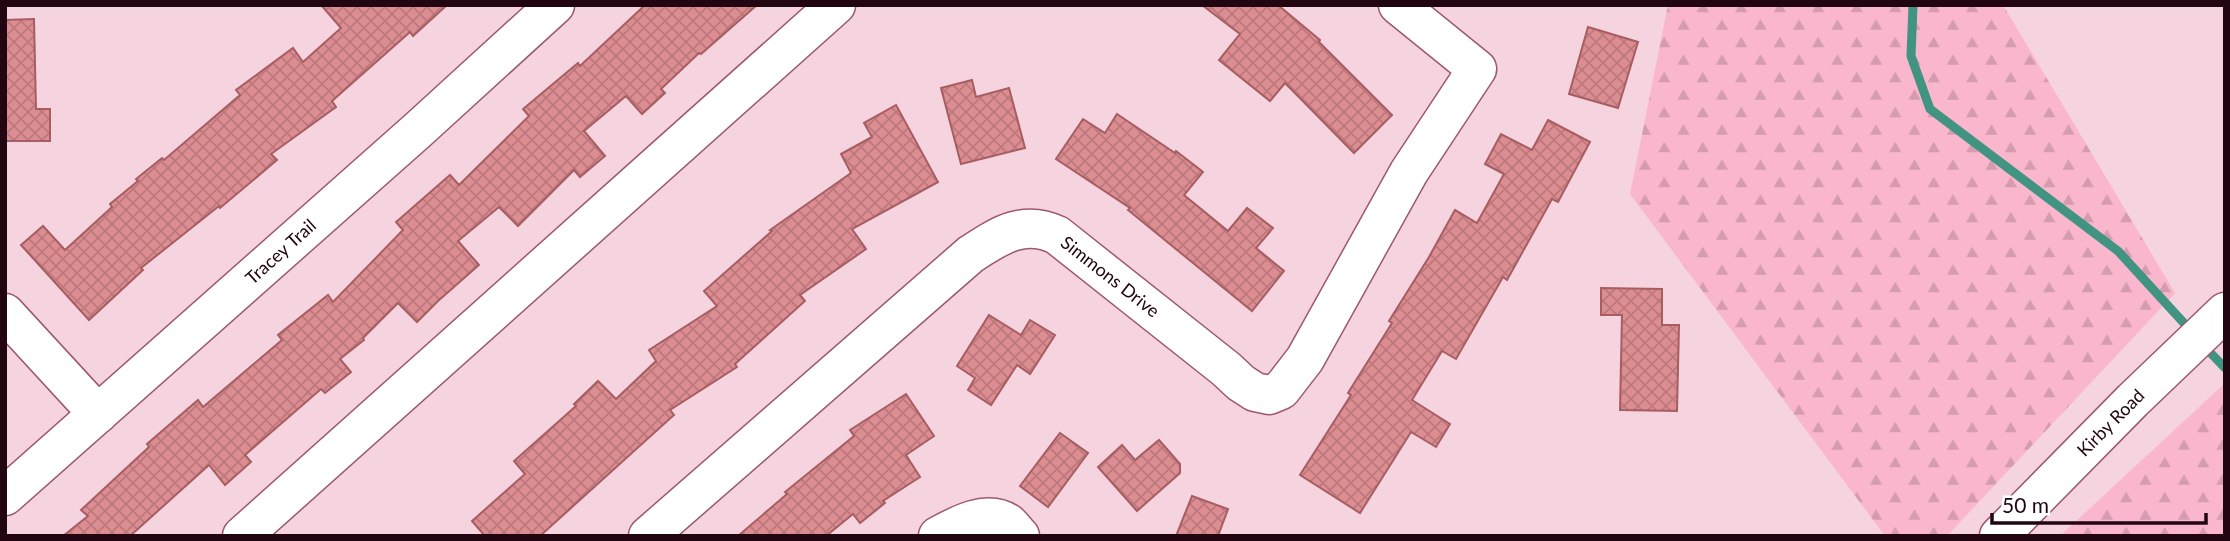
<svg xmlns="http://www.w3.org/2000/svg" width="2230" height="541" font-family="Lato,sans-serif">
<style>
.forest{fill:url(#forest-firs)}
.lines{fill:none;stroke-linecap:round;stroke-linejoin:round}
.stream{stroke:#409481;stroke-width:9}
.building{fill:url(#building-cross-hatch);stroke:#a75d62;stroke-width:2}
.minor-casing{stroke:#9c5771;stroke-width:41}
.minor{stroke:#fff;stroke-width:38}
.labels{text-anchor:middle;stroke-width:5;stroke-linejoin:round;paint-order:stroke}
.street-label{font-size:18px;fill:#210612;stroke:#fff}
</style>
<defs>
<pattern id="forest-firs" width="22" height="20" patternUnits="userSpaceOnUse" patternTransform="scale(1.75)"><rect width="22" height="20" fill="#f9b6cd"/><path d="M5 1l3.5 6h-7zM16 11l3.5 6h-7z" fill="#d59baf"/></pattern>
<pattern id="building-cross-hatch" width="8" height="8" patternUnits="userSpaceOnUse" patternTransform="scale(1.75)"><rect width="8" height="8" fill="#dc8d91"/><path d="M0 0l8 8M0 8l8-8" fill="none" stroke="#bc787c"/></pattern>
</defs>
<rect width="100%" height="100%" fill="#f5d4df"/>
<g class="forest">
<path d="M1668 5H2003L2175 293 1947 536H1885L1630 194Z"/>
<path d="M2225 383V536H2060Z"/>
</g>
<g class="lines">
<g class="stream">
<path d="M1913 5 1911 56 1930 109 2118 251 2193 333"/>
<path d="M2204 346 2225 368"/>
</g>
</g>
<g class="building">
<path d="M321 5H447L413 36 410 32 332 101 336 107 271 154 277 160 220 208 219 206 141 268 143 270 89 320 21 245 43 226 65 250 112 207 110 204 138 181 136 179 162 158 164 160 240 95 236 90 293 48 303 62 341 28Z"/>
<path d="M645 5H757L701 54 699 53 661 89 665 93 642 114 626 96 584 131 605 156 580 177 574 170 518 226 499 207 458 241 479 265 438 301 417 322 398 303 363 338 364 340 340 359 351 372 325 393 321 389 245 455 251 462 225 485 209 465 130 536H63L88 516 81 510 149 447 147 444 198 400 203 407 282 340 278 335 328 295 333 302 403 230 396 222 450 175 459 185 529 116 523 109 578 63 580 66Z"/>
<path d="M1202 5H1278L1320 40 1319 42 1392 115 1354 153 1285 83 1270 101 1219 60 1240 34Z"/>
<path d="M34 19 36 109H50V141H5V20Z"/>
<path d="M1588 27 1638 42 1618 108 1569 94Z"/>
<path d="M972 80 976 97 1009 88 1025 148 961 164 941 88Z"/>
<path d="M896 105 938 182 852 229 866 249 800 295 805 301 735 364 737 367 670 410 674 415 540 536H485L472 521 525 474 514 461 576 406 574 404 598 381 616 399 656 361 649 350 717 306 704 291 772 231 770 230 851 173 841 154 872 137 864 123Z"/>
<path d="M1117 114 1175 153 1176 151 1203 172 1184 195 1228 231 1247 208 1273 228 1256 248 1284 271 1252 311 1128 210 1130 208 1056 159 1083 119 1105 133Z"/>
<path d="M1548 120 1590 142 1558 202 1552 199 1507 280 1503 277 1456 359 1442 351 1412 400 1450 424 1436 447 1411 432 1360 513 1300 475 1351 395 1348 393 1392 323 1389 321 1429 257 1455 210 1477 223 1504 174 1485 164 1501 134 1532 150Z"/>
<path d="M1601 288 1662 289V325H1679L1677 411 1620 410 1622 315H1601Z"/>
<path d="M989 315 1021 335 1030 320 1055 335 1030 374 1017 365 991 405 968 390 975 378 957 366Z"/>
<path d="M906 394 934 436 906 455 920 477 883 501 885 503 860 523 853 514 826 536H738L787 494 785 492 854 436 850 430Z"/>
<path d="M1060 433 1088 453 1048 507 1020 486Z"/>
<path d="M1159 440 1180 464V473L1137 511 1098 467 1122 445 1135 460Z"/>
<path d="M1192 496 1228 509 1218 536H1176Z"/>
</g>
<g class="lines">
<g class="minor-casing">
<g id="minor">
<path d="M5 313 98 414"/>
<path d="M5 496 418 130 555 5"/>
<path d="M242 536 836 5"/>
<path d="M648 536 971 254C999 236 1023 219 1057 235L1226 369 1241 383 1255 392 1269 395 1281 390 1305 359 1409 172 1477 69 1398 5"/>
<path d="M938 536C958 525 987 509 1008 523 1012 526 1016 532 1020 536"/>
<path d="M1999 536 2133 400 2225 312"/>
</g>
</g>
<use href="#minor" class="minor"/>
</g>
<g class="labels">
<g class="street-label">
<text transform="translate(281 252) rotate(-42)" y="6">Tracey Trail</text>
<text transform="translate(1110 277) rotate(38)" y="6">Simmons Drive</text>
<text transform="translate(2111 423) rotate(-45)" y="6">Kirby Road</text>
</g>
</g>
<rect width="2230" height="541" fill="none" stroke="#210612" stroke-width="14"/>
<path d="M1992 513v10h214v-10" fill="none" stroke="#210612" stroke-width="3.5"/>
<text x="2002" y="513" font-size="21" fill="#210612" stroke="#ffffff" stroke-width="5" paint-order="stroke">50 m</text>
</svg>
